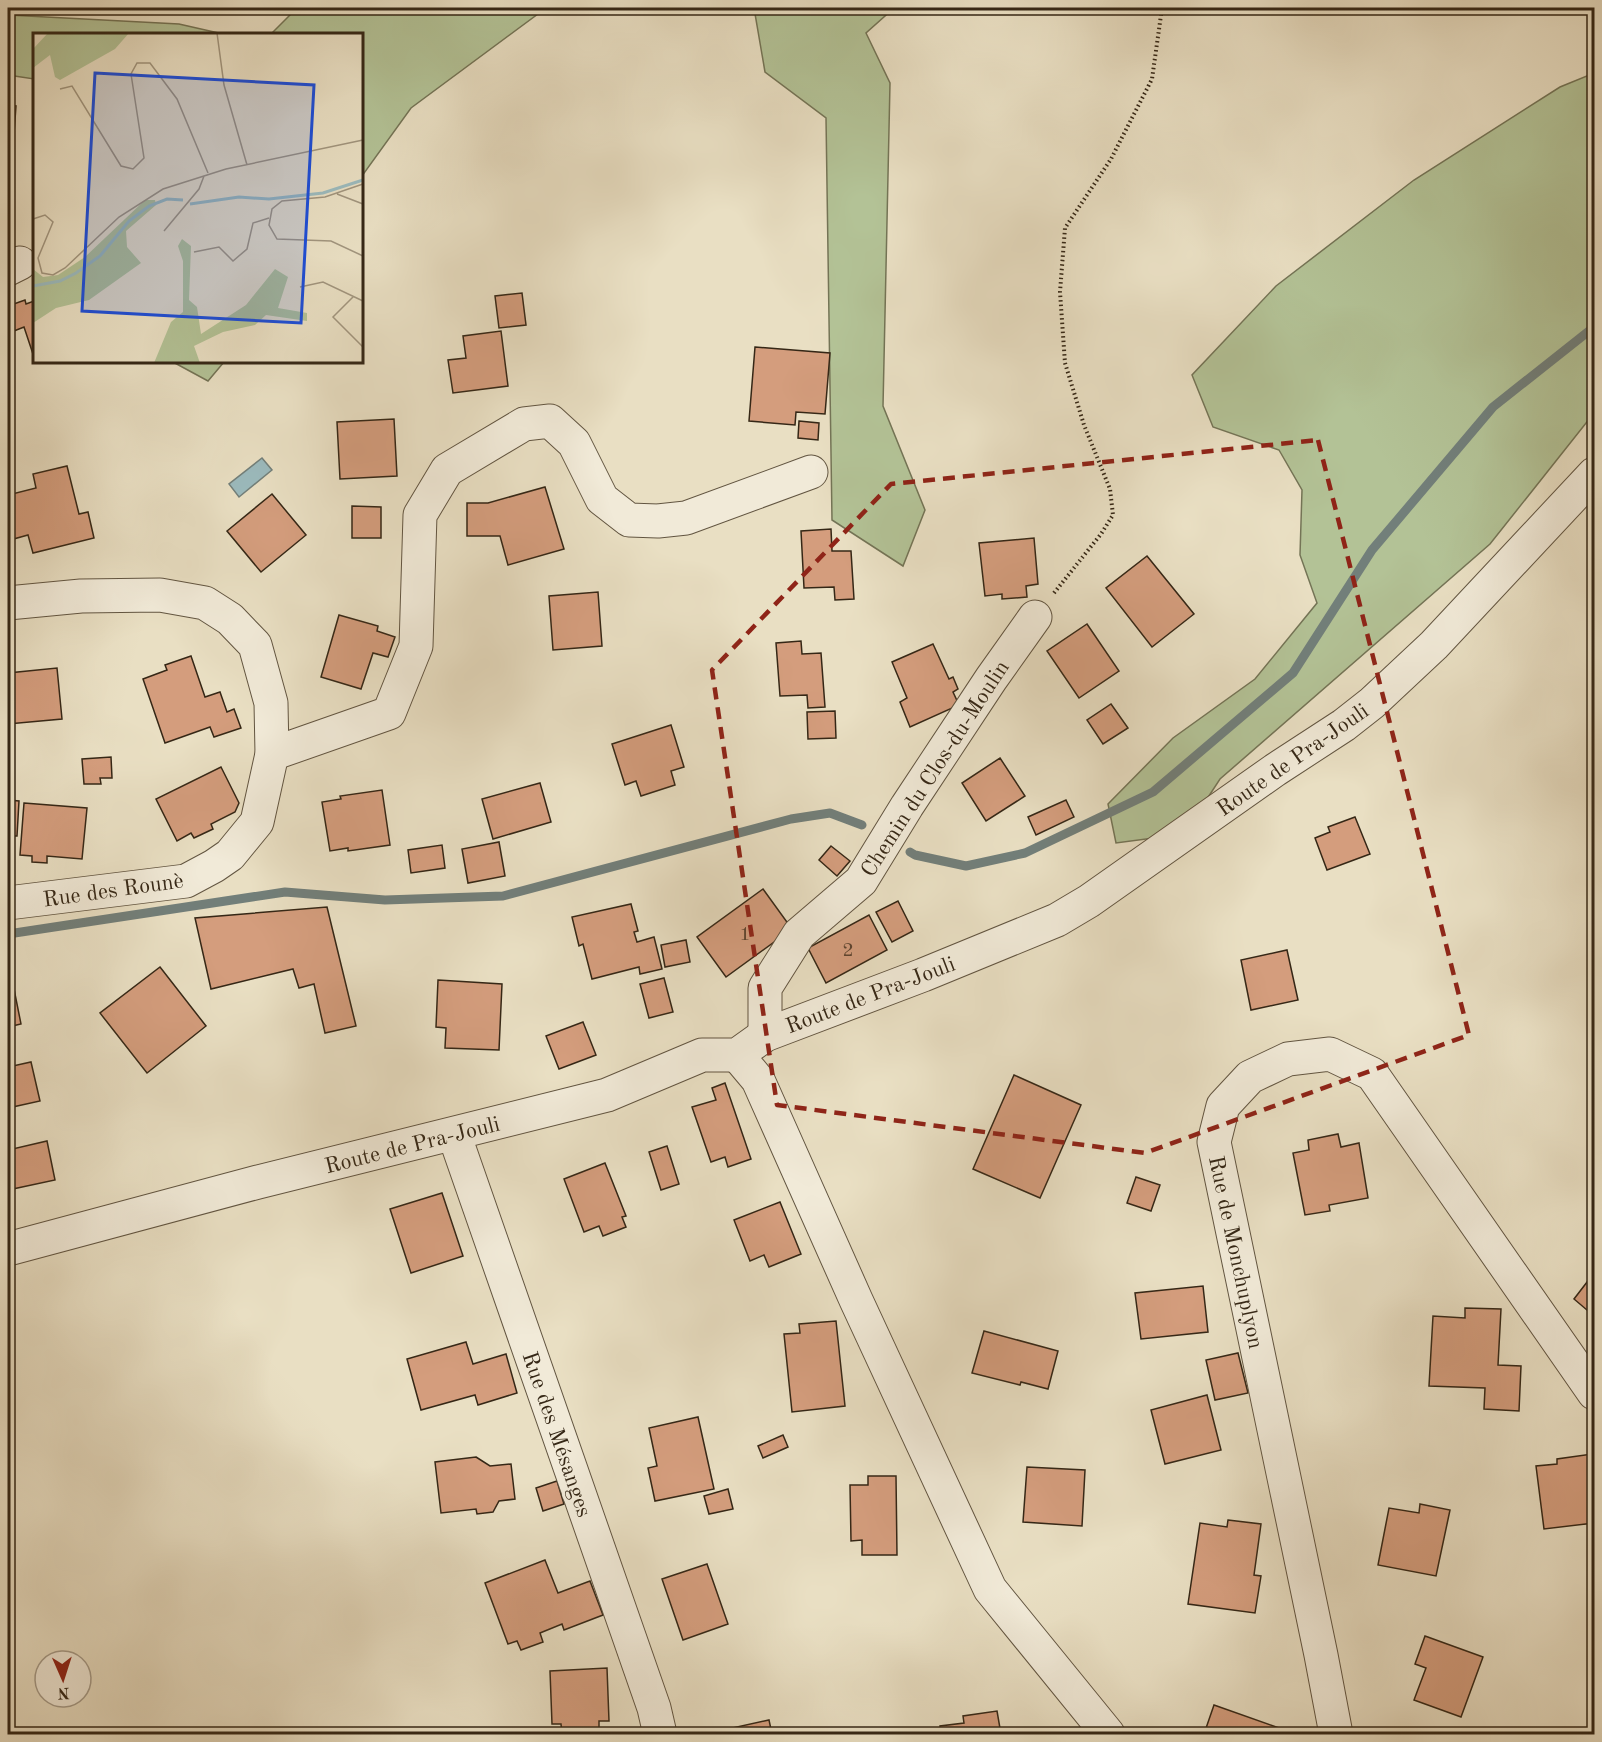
<svg xmlns="http://www.w3.org/2000/svg" width="1602" height="1742" font-family="'Old Standard TT',serif">
<style>
.green{fill:#b3c296;stroke:#747456;stroke-width:1.5}
.water{fill:#9bbabd;stroke:#727f7a;stroke-width:1.5}
.lines{fill:none;stroke-linecap:round;stroke-linejoin:round}
.stream{stroke:#727f7a;stroke-width:9}
.building{fill:#d49d7d;stroke:#352716;stroke-width:1.5}
.minor-casing{stroke:#625541;stroke-width:35}
.path{stroke:#352716;stroke-width:4;stroke-dasharray:1.5 3;stroke-linecap:butt}
.minor{stroke:#f1ead8;stroke-width:33}
.marked{fill:none;stroke:#8f2418;stroke-width:4.5;stroke-dasharray:12 8;stroke-linejoin:round}
.labels{text-anchor:middle;stroke-width:6;stroke-linejoin:round;paint-order:stroke}
.number-label{font-size:20px;fill:#5d4430}
.street-label{font-size:22px;fill:#352716;stroke:#f1ead8}
.inset-river{fill:none;stroke:#9bbabd;stroke-width:3}
.inset-road{fill:none;stroke:#a1957e;stroke-width:1.5}
.view{fill:#1d4ed8;fill-opacity:0.15;stroke:#1d4ed8;stroke-width:3}
.inset-edge{fill:none;stroke:#352716;stroke-width:3}
</style>
<rect width="100%" height="100%" fill="#e9dfc3"/>
<filter id="stains"><feTurbulence type="fractalNoise" baseFrequency=".00333" numOctaves="4"/><feColorMatrix values="0 0 0 0 .2 0 0 0 0 .09 0 0 0 0 .02 0 0 0 .5 -.17"/></filter>
<radialGradient id="worn" r=".72"><stop offset=".6" stop-color="#630" stop-opacity="0"/><stop offset="1" stop-color="#630" stop-opacity=".3"/></radialGradient>
<g class="green">
<path d="M297 8H546L411 108 362 176V34H271Z"/>
<path d="M754 8H894L866 33 890 83 883 406 925 510 903 566 832 520 826 118 765 72Z"/>
<path d="M8 15 179 24 223 34H34V79L8 75Z"/>
<path d="M1594 73V413L1490 544 1220 779 1184 834 1116 843 1108 804 1173 738 1255 679 1317 603 1300 555 1302 490 1279 450 1213 427 1192 375 1276 286 1414 180 1560 87Z"/>
<path d="M173 362H224L208 381Z"/>
</g>
<path class="water" d="M262 458 272 470 239 497 229 484Z"/>
<g class="lines">
<g class="stream">
<path d="M910 852 915 855 966 866 1025 853 1153 792 1293 673 1372 550 1493 407 1594 327"/>
<path d="M8 934 285 892 385 900 503 896 791 819 830 813 862 825"/>
</g>
</g>
<g class="building">
<path d="M8 105 16 106 12 161 8 160Z"/>
<path d="M522 293 526 325 499 328 495 296Z"/>
<path d="M25 300 26 304 34 301V353L33 354 24 327 14 331 8 312V306Z"/>
<path d="M501 331 508 386 453 393 448 360 466 358 463 336Z"/>
<path d="M755 347 830 353 825 414 796 412 795 425 749 421Z"/>
<path d="M394 419 397 476 340 479 337 422Z"/>
<path d="M799 421 819 423 818 440 798 438Z"/>
<path d="M67 466 79 514 88 512 94 538 33 553 28 535 10 540 8 531V495L36 488 33 474Z"/>
<path d="M545 487 564 549 508 565 500 536H467V503H488Z"/>
<path d="M272 494 306 535 261 572 227 531Z"/>
<path d="M352 506 381 507V538H352Z"/>
<path d="M831 529 832 551H851L854 599 835 600 834 587 804 588 801 531Z"/>
<path d="M1034 538 1038 584 1026 586 1027 597 1002 599V594L985 596 979 543Z"/>
<path d="M1147 556 1194 614 1152 647 1106 588Z"/>
<path d="M598 592 602 646 553 650 549 596Z"/>
<path d="M339 615 378 626 377 631 395 637 388 657 373 653 361 689 321 677Z"/>
<path d="M1087 624 1119 671 1079 698 1047 651Z"/>
<path d="M801 641 802 654 821 653 825 707 808 708 807 695 780 696 776 643Z"/>
<path d="M933 644 949 679 953 677 958 689 953 692 959 705 910 727 900 702 907 698 892 662Z"/>
<path d="M191 656 205 697 220 692 227 712 234 709 241 728 214 737 210 727 165 743 143 679 167 670 165 665Z"/>
<path d="M57 668 62 719 8 724V673Z"/>
<path d="M1111 704 1128 728 1103 744 1087 720Z"/>
<path d="M835 711 836 738 808 739 807 712Z"/>
<path d="M671 725 684 767 671 771 675 785 641 796 636 781 625 785 612 744Z"/>
<path d="M111 757 112 778H100L101 784H84L82 759Z"/>
<path d="M1000 758 1025 796 986 821 962 783Z"/>
<path d="M221 767 239 803 235 812 211 824 213 829 194 838 191 833 177 841 156 799Z"/>
<path d="M540 783 551 822 493 839 482 799Z"/>
<path d="M382 790 390 845 348 851V848L330 851 322 802 341 799 340 796Z"/>
<path d="M8 800 19 801 17 836H8Z"/>
<path d="M1066 800 1074 817 1036 835 1028 817Z"/>
<path d="M24 803 87 808 82 859 47 856V863L32 862V856L20 855Z"/>
<path d="M1355 817 1370 854 1327 870 1315 838 1330 832 1328 827Z"/>
<path d="M499 842 505 876 468 883 462 849Z"/>
<path d="M442 845 445 868 411 873 408 850Z"/>
<path d="M831 846 850 861 837 876 819 860Z"/>
<path d="M763 889 792 929 726 977 697 937Z"/>
<path d="M898 901 913 931 892 942 876 912Z"/>
<path d="M631 904 638 931 634 932 637 942 654 937 662 969 640 974 639 967 592 979 583 944 579 946 572 917Z"/>
<path d="M327 907 356 1026 325 1033 314 984 299 988 293 969 211 989 195 918Z"/>
<path d="M869 915 887 950 826 983 808 948Z"/>
<path d="M686 940 690 962 665 967 661 945Z"/>
<path d="M1287 950 1298 1000 1251 1010 1241 960Z"/>
<path d="M160 967 206 1026 147 1073 100 1013Z"/>
<path d="M664 978 673 1012 649 1018 640 984Z"/>
<path d="M438 980 502 984 499 1050 445 1048 446 1028 436 1027Z"/>
<path d="M13 984 21 1024 8 1027V986Z"/>
<path d="M583 1022 596 1055 559 1069 546 1036Z"/>
<path d="M31 1062 40 1101 8 1108V1067Z"/>
<path d="M1014 1075 1081 1105 1040 1198 973 1169Z"/>
<path d="M725 1083 751 1159 728 1167 725 1157 711 1162 692 1107 716 1100 712 1088Z"/>
<path d="M1338 1134 1341 1147 1359 1143 1368 1198 1329 1205 1330 1211 1305 1215 1293 1153 1309 1150 1308 1140Z"/>
<path d="M47 1141 55 1180 8 1190V1150Z"/>
<path d="M667 1146 679 1184 661 1190 649 1152Z"/>
<path d="M605 1163 626 1216 622 1217 626 1227 603 1236 599 1226 584 1232 564 1179Z"/>
<path d="M1136 1177 1160 1185 1151 1211 1127 1203Z"/>
<path d="M442 1193 463 1256 411 1273 390 1209Z"/>
<path d="M780 1202 801 1254 769 1267 764 1255 750 1261 734 1220Z"/>
<path d="M1594 1273V1316L1574 1299Z"/>
<path d="M1203 1286 1208 1332 1141 1339 1135 1293Z"/>
<path d="M1465 1308 1501 1309 1498 1365 1521 1366 1519 1411 1484 1409 1485 1388 1429 1386 1433 1316 1465 1318Z"/>
<path d="M836 1321 845 1406 792 1412 784 1334 800 1333 799 1324Z"/>
<path d="M984 1331 1058 1351 1048 1389 1021 1382 1020 1385 972 1373Z"/>
<path d="M466 1342 473 1364 506 1354 517 1393 478 1405 475 1395 421 1410 407 1359Z"/>
<path d="M1238 1353 1248 1393 1215 1400 1206 1360Z"/>
<path d="M1207 1395 1221 1450 1165 1464 1151 1410Z"/>
<path d="M698 1417 714 1489 655 1501 648 1468 657 1466 649 1428Z"/>
<path d="M783 1435 788 1447 763 1458 758 1446Z"/>
<path d="M1592 1454 1594 1473V1523L1544 1529 1536 1466 1557 1464V1459Z"/>
<path d="M476 1457 490 1466 511 1464 515 1499 499 1501 493 1512 477 1514 476 1509 441 1513 435 1462Z"/>
<path d="M1027 1467 1085 1470 1082 1526 1023 1522Z"/>
<path d="M868 1476H896L897 1555H862V1540L851 1541 850 1485H868Z"/>
<path d="M557 1481 564 1504 543 1511 536 1488Z"/>
<path d="M728 1489 733 1509 709 1514 704 1496Z"/>
<path d="M1420 1504 1450 1510 1436 1576 1378 1565 1389 1508 1419 1513Z"/>
<path d="M1228 1520 1261 1524 1254 1575 1261 1576 1255 1613 1188 1604 1200 1523 1227 1527Z"/>
<path d="M545 1560 558 1593 590 1581 603 1615 564 1630 562 1624 540 1633 543 1642 521 1650 517 1641 508 1644 485 1583Z"/>
<path d="M707 1564 728 1624 683 1640 662 1579Z"/>
<path d="M1425 1636 1483 1657 1461 1717 1414 1700 1426 1668 1415 1664Z"/>
<path d="M607 1668 609 1721H599V1734H562L561 1724H552L550 1671Z"/>
<path d="M1214 1705 1296 1734H1204Z"/>
<path d="M997 1711 1001 1734H941L940 1726 964 1723 963 1716Z"/>
<path d="M769 1720 772 1734H714V1732Z"/>
</g>
<g class="lines">
<g class="minor-casing">
<g id="minor">
<path d="M8 269 20 263"/>
<path d="M8 603 81 596 160 595 205 603 230 619 255 645 271 703 272 754 257 822 230 855 214 866 186 881 8 903"/>
<path d="M272 754 389 713 416 646 420 515 447 470 524 424 550 421 574 443 602 499 629 520 658 521 686 518 811 472"/>
<path d="M765 1035V988L799 934 861 881 907 806 991 679 1035 617"/>
<path d="M737 1055 758 1080 856 1300 990 1589 1108 1734"/>
<path d="M454 1134 654 1708 660 1734"/>
<path d="M8 1249 258 1182 607 1095 702 1055H737L765 1035 923 975 1057 920 1089 901 1275 770 1344 725 1372 703 1434 645 1594 474"/>
<path d="M1336 1734 1321 1655 1214 1142 1223 1106 1250 1077 1288 1059 1330 1054 1372 1074 1594 1393"/>
</g>
</g>
<path class="path" d="M1054 593 1101 534 1113 515 1110 489 1084 425 1065 363 1060 292 1065 228 1111 159 1152 79 1162 8"/>
<use href="#minor" class="minor"/>
</g>
<path class="marked" d="M1318 440 1469 1035 1145 1153 777 1105 712 670 891 484Z"/>
<g class="labels">
<g class="number-label">
<text x="745" y="940">1</text>
<text x="848" y="956">2</text>
</g>
<g class="street-label">
<text transform="translate(1292 759) rotate(-35)" y="8">Route de Pra-Jouli</text>
<text transform="translate(934 768) rotate(-57)" y="8">Chemin du Clos-du-Moulin</text>
<text transform="translate(113 889) rotate(-8)" y="8">Rue des Rounè</text>
<text transform="translate(870 994) rotate(-21)" y="8">Route de Pra-Jouli</text>
<text transform="translate(412 1144) rotate(-14)" y="8">Route de Pra-Jouli</text>
<text transform="translate(1237 1252) rotate(78)" y="8">Rue de Monchuplyon</text>
<text transform="translate(558 1434) rotate(71)" y="8">Rue des Mésanges</text>
</g>
</g>
<g transform="translate(33 33)">
<rect width="330" height="330" fill="#e9dfc3"/>
<path d="M15 0H96L82 16 27 47 22 44 17 22 0 35V16ZM112 167H122L123 172 93 198 94 214 108 230 56 267 23 275 0 290V236L10 244 25 242 52 224ZM149 206 158 213 156 267 164 274 168 301 213 272 242 236 255 244 245 275 274 280V288L233 282 222 292 190 299 161 313 167 330H121L138 289 150 279V228L145 213Z" fill="#b3c296"/>
<path class="inset-river" d="M157 171 206 164 236 166 290 160 330 147M0 253 27 248 43 240 67 223 96 188 116 173 134 166 150 167"/>
<path class="inset-road" d="M184 0 191 52 214 132M27 56 39 53 88 133 100 136 111 125 98 41 104 30H117L144 66 175 140M330 151 292 164 249 168 239 176 236 192 244 206 298 208 330 223M304 161 330 171M0 186 12 182 20 189 5 225 9 240 20 242 32 235 86 184 130 156 193 136 330 107M131 198 166 156 171 143M161 219 186 214 200 228 214 216 220 190 236 185M267 254 290 249 330 268M320 264 300 284 330 314"/>
<path class="view" d="M62 40 281 52 268 290 49 278Z"/>
<rect width="330" height="330" class="inset-edge"/>
</g>
<rect width="1602" height="1742" fill="none" stroke="#e9dfc3" stroke-width="30"/>
<rect x="9" y="9" width="1584" height="1724" fill="none" stroke="#352716" stroke-width="3"/>
<rect x="15" y="15" width="1572" height="1712" fill="none" stroke="#352716" stroke-width="1.5"/>
<g transform="translate(63 1679) rotate(177)"><circle r="28" fill="#f1ead8" stroke="#a69c8a" stroke-width="1.5"/>
<path d="M0-4.5L10 22L0 15L-10 22Z" fill="#8f2418"/>
<text y="-9" font-size="16" font-weight="bold" text-anchor="middle" fill="#352716">N</text>
</g>
<rect width="100%" height="100%" filter="url(#stains)"/>
<rect width="100%" height="100%" fill="url(#worn)"/>
</svg>
